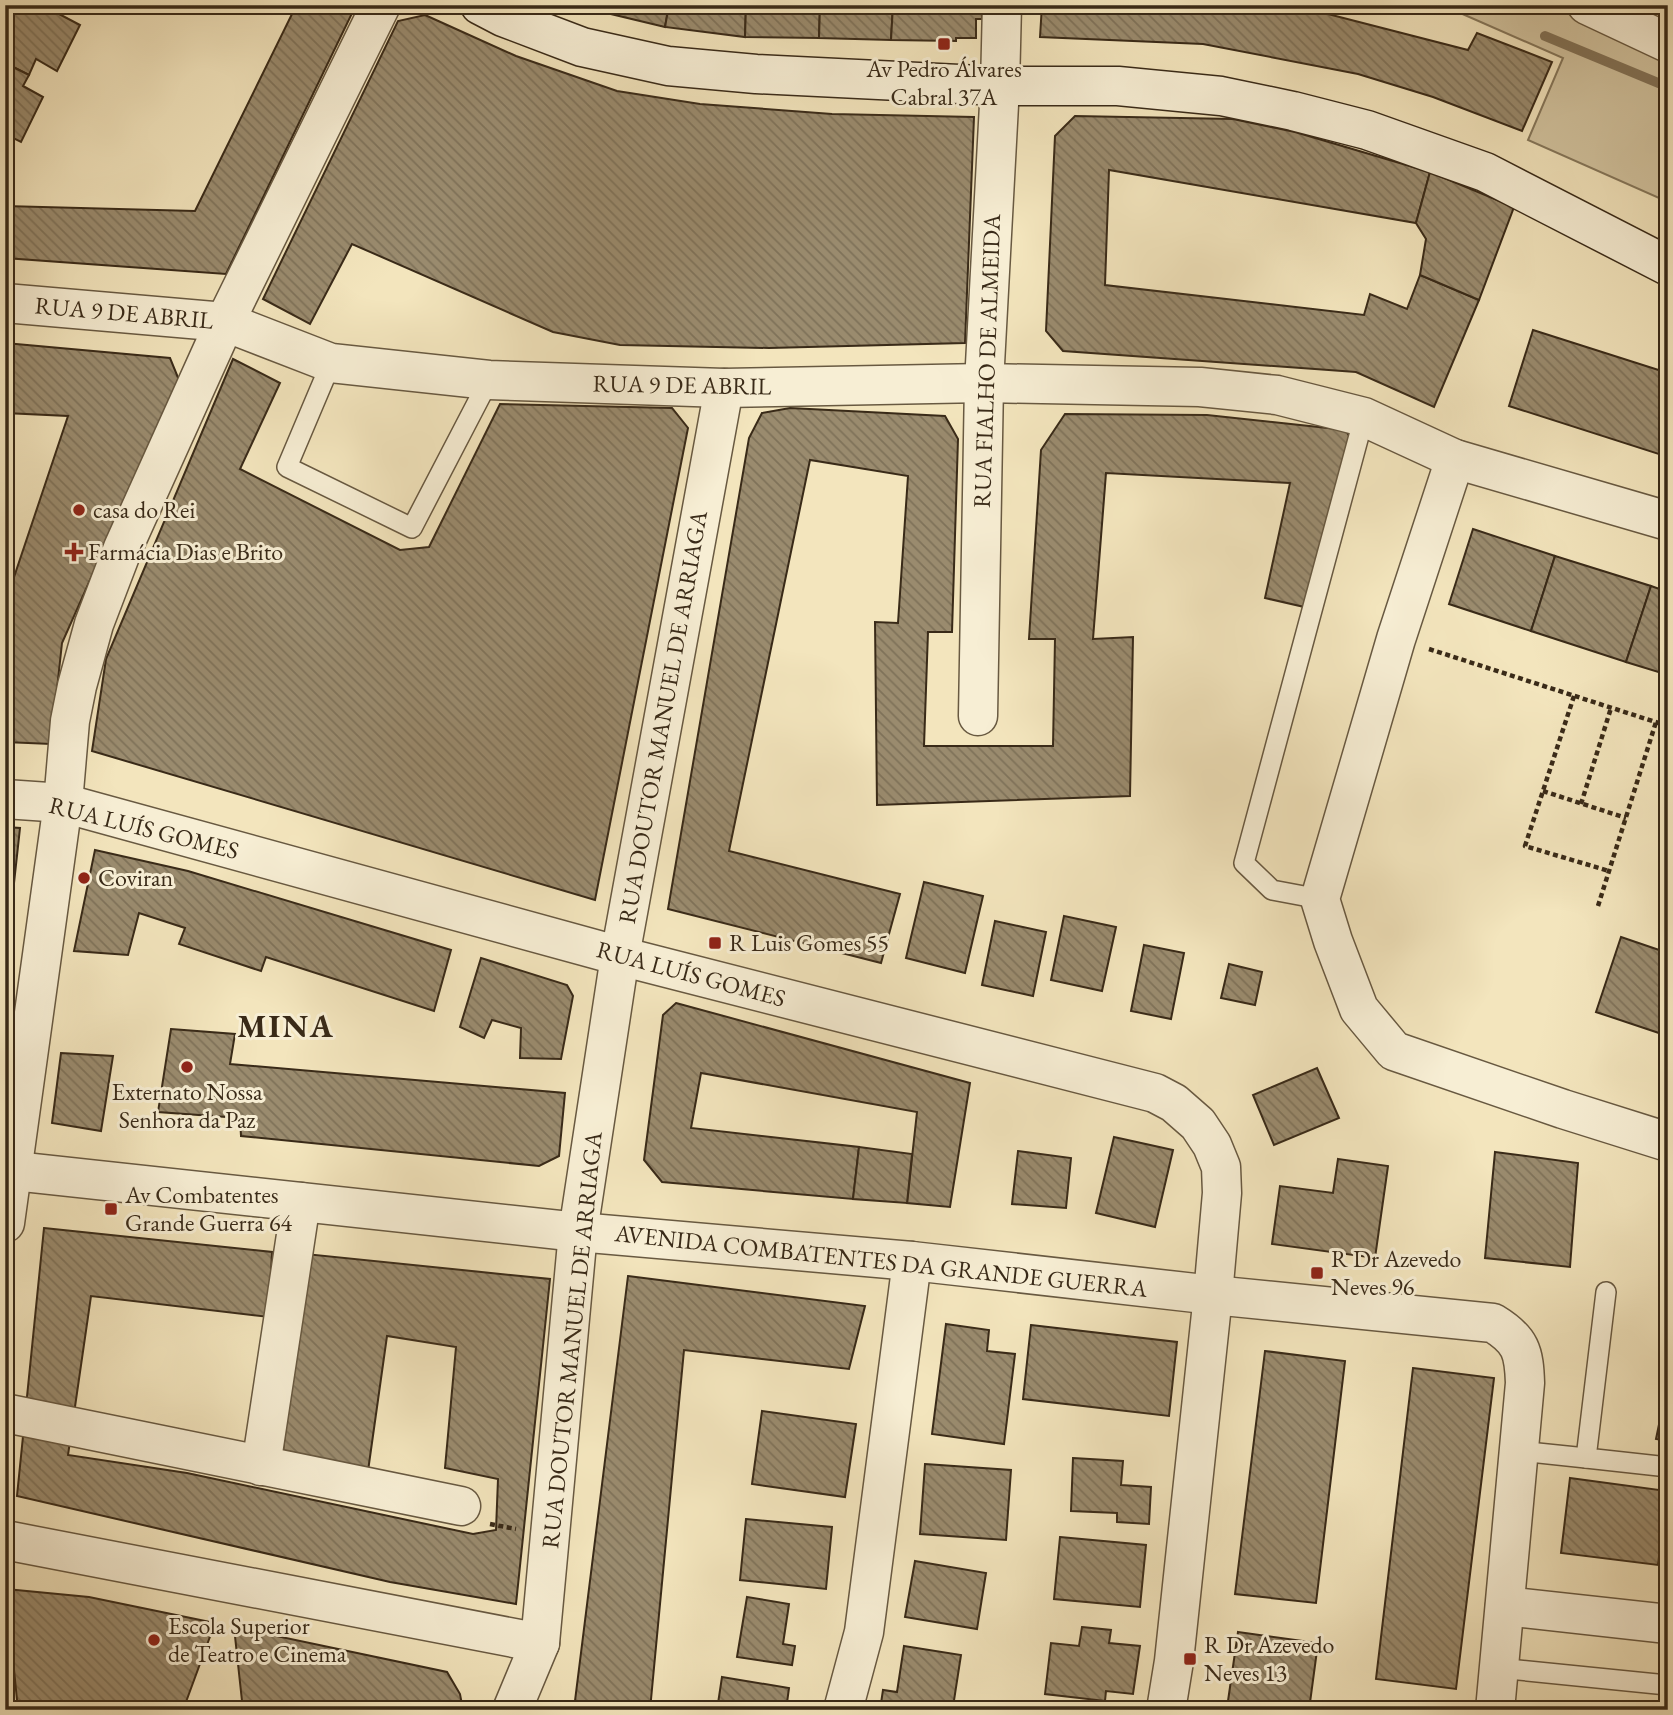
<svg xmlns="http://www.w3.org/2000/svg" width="1673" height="1715" font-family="'EB Garamond',serif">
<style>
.green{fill:#d3c5a1;stroke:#86785c;stroke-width:2}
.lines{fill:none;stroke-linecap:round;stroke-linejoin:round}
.stream{stroke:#837459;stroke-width:10}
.building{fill:url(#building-back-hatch);stroke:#392a18;stroke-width:2}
.lane-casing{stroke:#685941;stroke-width:22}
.street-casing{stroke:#685941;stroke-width:41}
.secondary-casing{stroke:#392a18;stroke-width:41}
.path{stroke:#392a18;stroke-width:4.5;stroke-dasharray:5 3.5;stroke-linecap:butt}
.lane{stroke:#f7eed4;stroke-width:19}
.street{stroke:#f7eed4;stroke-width:38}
.secondary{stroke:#f7eed4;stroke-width:38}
.poi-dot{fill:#8f2418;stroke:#f7eed4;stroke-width:2.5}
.labels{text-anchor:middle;stroke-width:6;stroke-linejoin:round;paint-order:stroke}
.poi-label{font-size:24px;fill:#392a18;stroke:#f7eed4;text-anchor:start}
.street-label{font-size:24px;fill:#392a18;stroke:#f7eed4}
.district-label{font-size:32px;font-weight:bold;letter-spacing:2px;fill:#392a18;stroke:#f7eed4}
</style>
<defs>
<pattern id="building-back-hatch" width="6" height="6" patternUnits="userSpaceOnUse" patternTransform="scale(1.75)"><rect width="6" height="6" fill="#9a8b6e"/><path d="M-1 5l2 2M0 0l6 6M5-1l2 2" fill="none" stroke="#7f7259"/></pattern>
</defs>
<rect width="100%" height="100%" fill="#f3e5bd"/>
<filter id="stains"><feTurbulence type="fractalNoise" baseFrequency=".00286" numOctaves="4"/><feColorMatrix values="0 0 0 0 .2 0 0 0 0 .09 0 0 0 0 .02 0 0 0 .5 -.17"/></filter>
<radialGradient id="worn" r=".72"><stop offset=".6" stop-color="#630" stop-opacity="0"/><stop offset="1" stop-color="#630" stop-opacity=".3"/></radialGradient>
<path class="green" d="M1442 5H1550L1668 61V202L1528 140 1563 58Z"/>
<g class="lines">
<path class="stream" d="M1545 36 1668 87"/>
</g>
<g class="building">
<path d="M5 5H64L59 14 80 25 57 71 36 59 29 75 5 63Z"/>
<path d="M283 5H356L226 274 5 258V206L195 211 294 10Z"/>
<path d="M592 5H669L665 27 590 9Z"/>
<path d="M669 5H746L745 37 665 27Z"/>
<path d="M746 5H820L819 38 745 37Z"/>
<path d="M820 5H893L891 40 819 38Z"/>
<path d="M893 5H982V19H976V38H956V41L891 40Z"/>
<path d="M1042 5H1293L1468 50 1477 33 1552 62 1522 131 1433 97 1358 74 1203 44 1040 37Z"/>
<path d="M425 15 516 56 617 91 700 104 832 114 974 117 965 343 769 348 620 345 553 332 352 244 310 324 263 299 398 21Z"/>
<path d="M5 63 29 75 23 86 43 97 21 142 5 134Z"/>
<path d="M1075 116 1233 119 1295 132 1430 172 1416 223 1109 170 1105 285 1364 315 1370 294 1407 309 1420 275 1479 300 1434 407 1356 372 1063 351 1046 331 1055 136Z"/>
<path d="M1430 172 1514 207 1479 300 1420 275 1426 239 1416 223Z"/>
<path d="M1533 330 1668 373V457L1509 406Z"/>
<path d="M5 343 170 358 179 380 62 643 51 744 5 742V604L68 416 5 413Z"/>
<path d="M233 359 280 383 240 469 400 550 429 547 500 404 672 408 688 428 595 900 92 751 106 659Z"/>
<path d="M790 408 945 416 958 439 952 632H928L924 746H1053L1055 639H1029L1041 450 1065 414 1207 415 1346 430 1356 449 1313 609 1265 598 1290 483 1106 473 1093 639 1133 637 1130 796 877 805 875 622 898 623 908 476 810 460 729 851 900 894 881 963 668 909 749 438 762 413Z"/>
<path d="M1473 529 1555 556 1531 631 1449 604Z"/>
<path d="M1555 556 1651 586 1626 662 1531 631Z"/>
<path d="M1651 586 1668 592V675L1626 662Z"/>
<path d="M5 827 20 828 5 966Z"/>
<path d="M95 850 188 871 451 950 434 1011 266 957 261 971 179 944 185 928 139 913 128 955 74 951Z"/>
<path d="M924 882 983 896 965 973 906 958Z"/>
<path d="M1064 916 1116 927 1102 991 1051 980Z"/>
<path d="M995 921 1046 932 1033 996 982 985Z"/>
<path d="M1621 937 1668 953V1036L1596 1012Z"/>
<path d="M1144 945 1184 953 1171 1019 1131 1011Z"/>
<path d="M481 958 567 985 573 996 561 1059 520 1058 521 1028 492 1020 484 1038 460 1027Z"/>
<path d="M1229 964 1262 972 1255 1005 1221 998Z"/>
<path d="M676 1003 970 1083 950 1207 907 1203 917 1112 701 1073 691 1128 859 1147 853 1199 662 1182 644 1160 663 1015Z"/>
<path d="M171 1029 235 1034 230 1064 565 1093 559 1156 539 1166 241 1136 240 1118 158 1112Z"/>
<path d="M61 1053 113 1056 101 1131 52 1123Z"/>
<path d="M1317 1068 1339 1118 1274 1145 1253 1095Z"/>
<path d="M1114 1137 1173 1150 1155 1227 1096 1213Z"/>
<path d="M859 1147 912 1154 907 1203 853 1199Z"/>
<path d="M1018 1151 1071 1158 1066 1208 1012 1204Z"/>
<path d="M1495 1152 1578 1163 1570 1267 1485 1258Z"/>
<path d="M1338 1159 1388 1166 1375 1258 1272 1244 1280 1186 1333 1193Z"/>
<path d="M44 1228 272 1252 269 1317 91 1296 68 1455 187 1473 473 1534 496 1530 498 1479 445 1468 456 1347 387 1336 368 1471 282 1459 306 1254 550 1279 516 1604 390 1582 17 1496Z"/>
<path d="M628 1276 865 1306 849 1369 684 1350 650 1710H627L575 1701Z"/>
<path d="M946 1324 989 1330 987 1351 1015 1354 1004 1444 932 1434Z"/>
<path d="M1031 1325 1177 1342 1169 1416 1023 1399Z"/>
<path d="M1265 1351 1345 1361 1316 1603 1235 1594Z"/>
<path d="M1413 1368 1494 1378 1456 1689 1376 1679Z"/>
<path d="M1668 1381V1441L1656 1439Z"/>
<path d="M762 1411 856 1424 845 1497 752 1484Z"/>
<path d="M1073 1458 1123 1461 1121 1485 1151 1487 1149 1524 1117 1522V1513L1071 1511Z"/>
<path d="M925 1464 1011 1470 1006 1540 920 1534Z"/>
<path d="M1570 1478 1667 1491 1658 1565 1561 1553Z"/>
<path d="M746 1519 832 1527 826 1589 740 1580Z"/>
<path d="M1060 1537 1146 1545 1140 1607 1054 1599Z"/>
<path d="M915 1561 986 1573 977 1629 905 1617Z"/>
<path d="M6 1589 89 1597 215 1623 183 1710H18Z"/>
<path d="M747 1597 789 1604 783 1644 795 1646 792 1665 737 1657Z"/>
<path d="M234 1627 447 1672 460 1694 463 1710H243Z"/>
<path d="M1082 1627 1111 1630 1109 1643 1140 1646 1133 1694 1106 1691 1105 1701 1045 1694 1051 1643 1079 1646Z"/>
<path d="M1238 1632 1318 1643 1309 1710H1290L1228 1701Z"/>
<path d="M904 1646 961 1655 953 1707 942 1706 941 1710H880L883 1690 897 1692Z"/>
<path d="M722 1677 789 1688 786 1710H717Z"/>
<path d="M1569 1703 1625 1710H1568Z"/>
</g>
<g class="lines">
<g class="lane-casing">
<g id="lane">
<path d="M331 363 287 467 412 528 489 380"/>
<path d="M1320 899 1272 890 1244 863 1364 417"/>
<path d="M1606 1292 1586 1458 1668 1467"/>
<path d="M1519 1451 1586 1458"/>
<path d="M1498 1668 1667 1685"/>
</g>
</g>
<g class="street-casing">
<g id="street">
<path d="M1587 5 1668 43"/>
<path d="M5 303 225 322 331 363 489 380 724 388 984 383 1200 387 1277 395 1364 417 1455 459 1668 521"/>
<path d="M1455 459 1396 639 1320 899 1333 941 1359 1009 1394 1051 1563 1109 1668 1142"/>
<path d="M978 716 984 383 1000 86 1002 5"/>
<path d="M5 799 63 803 620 956 1155 1093 1174 1103 1198 1124 1212 1145 1221 1167 1222 1193 1213 1295 1174 1661 1166 1710"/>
<path d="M5 1170 578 1232 912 1261 1213 1295 1493 1323C1521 1340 1524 1352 1525 1383L1495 1710"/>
<path d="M5 1223 63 803 70 721 77 686 94 624 123 548 225 322 381 5"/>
<path d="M5 1413 461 1506"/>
<path d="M261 1466 301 1202"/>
<path d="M5 1540 540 1643"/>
<path d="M1505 1606 1668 1624"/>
<path d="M512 1710 540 1643 578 1232 620 956 724 388"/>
<path d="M843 1710 864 1632 912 1261"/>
</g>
</g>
<g class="secondary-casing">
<path id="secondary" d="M480 5 503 17 582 47 668 66 756 74 1000 86H1118L1221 96 1293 111 1367 130 1485 172 1668 266"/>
</g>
<g class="path">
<path d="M1429 649 1668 726"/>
<path d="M1574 696 1525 846 1609 871"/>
<path d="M1543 791 1626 818"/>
<path d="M1581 804 1611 708"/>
<path d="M1598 906 1656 722"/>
<path d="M490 1524 516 1529"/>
</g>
<use href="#lane" class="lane"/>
<use href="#street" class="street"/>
<use href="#secondary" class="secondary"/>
</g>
<g class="poi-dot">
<rect x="937" y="37" width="14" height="14" rx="3.5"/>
<circle cx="79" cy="510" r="7"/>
<path d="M70.5 541.5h7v7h7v7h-7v7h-7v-7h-7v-7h7z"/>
<circle cx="84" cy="878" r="7"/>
<rect x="708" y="936" width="14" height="14" rx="3.5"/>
<circle cx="187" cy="1067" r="7"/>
<rect x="104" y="1202" width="14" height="14" rx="3.5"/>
<rect x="1310" y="1266" width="14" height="14" rx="3.5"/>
<circle cx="154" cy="1640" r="7"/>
<rect x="1183" y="1652" width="14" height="14" rx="3.5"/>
</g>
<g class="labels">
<g class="poi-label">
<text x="944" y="77" text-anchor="middle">Av Pedro Álvares<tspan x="944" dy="28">Cabral 37A</tspan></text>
<text x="93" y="518">casa do Rei</text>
<text x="88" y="560">Farmácia Dias e Brito</text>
<text x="98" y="886">Coviran</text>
<text x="729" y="951">R Luis Gomes 55</text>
<text x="187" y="1100" text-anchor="middle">Externato Nossa<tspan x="187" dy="28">Senhora da Paz</tspan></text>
<text x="125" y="1203">Av Combatentes<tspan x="125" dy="28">Grande Guerra 64</tspan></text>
<text x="1331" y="1267">R Dr Azevedo<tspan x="1331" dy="28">Neves 96</tspan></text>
<text x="168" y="1634">Escola Superior<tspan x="168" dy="28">de Teatro e Cinema</tspan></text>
<text x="1204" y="1653">R Dr Azevedo<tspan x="1204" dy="28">Neves 13</tspan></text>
</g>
<g class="street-label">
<text transform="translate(124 313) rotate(5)" y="8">RUA 9 DE ABRIL</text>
<text transform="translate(987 361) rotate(-88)" y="8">RUA FIALHO DE ALMEIDA</text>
<text transform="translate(682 385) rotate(1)" y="8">RUA 9 DE ABRIL</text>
<text transform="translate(663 717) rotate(-80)" y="8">RUA DOUTOR MANUEL DE ARRIAGA</text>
<text transform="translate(144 828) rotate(14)" y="8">RUA LUÍS GOMES</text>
<text transform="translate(691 974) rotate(15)" y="8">RUA LUÍS GOMES</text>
<text transform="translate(881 1261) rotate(6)" y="8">AVENIDA COMBATENTES DA GRANDE GUERRA</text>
<text transform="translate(572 1340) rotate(-84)" y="8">RUA DOUTOR MANUEL DE ARRIAGA</text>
</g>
<g class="district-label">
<text x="286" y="1037">MINA</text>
</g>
</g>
<rect width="1673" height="1715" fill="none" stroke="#f3e5bd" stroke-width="28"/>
<rect x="7" y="7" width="1659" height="1701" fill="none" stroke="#392a18" stroke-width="3.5"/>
<rect x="14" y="14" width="1645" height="1687" fill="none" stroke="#392a18" stroke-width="2"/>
<rect width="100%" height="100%" filter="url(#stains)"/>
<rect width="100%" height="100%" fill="url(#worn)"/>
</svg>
